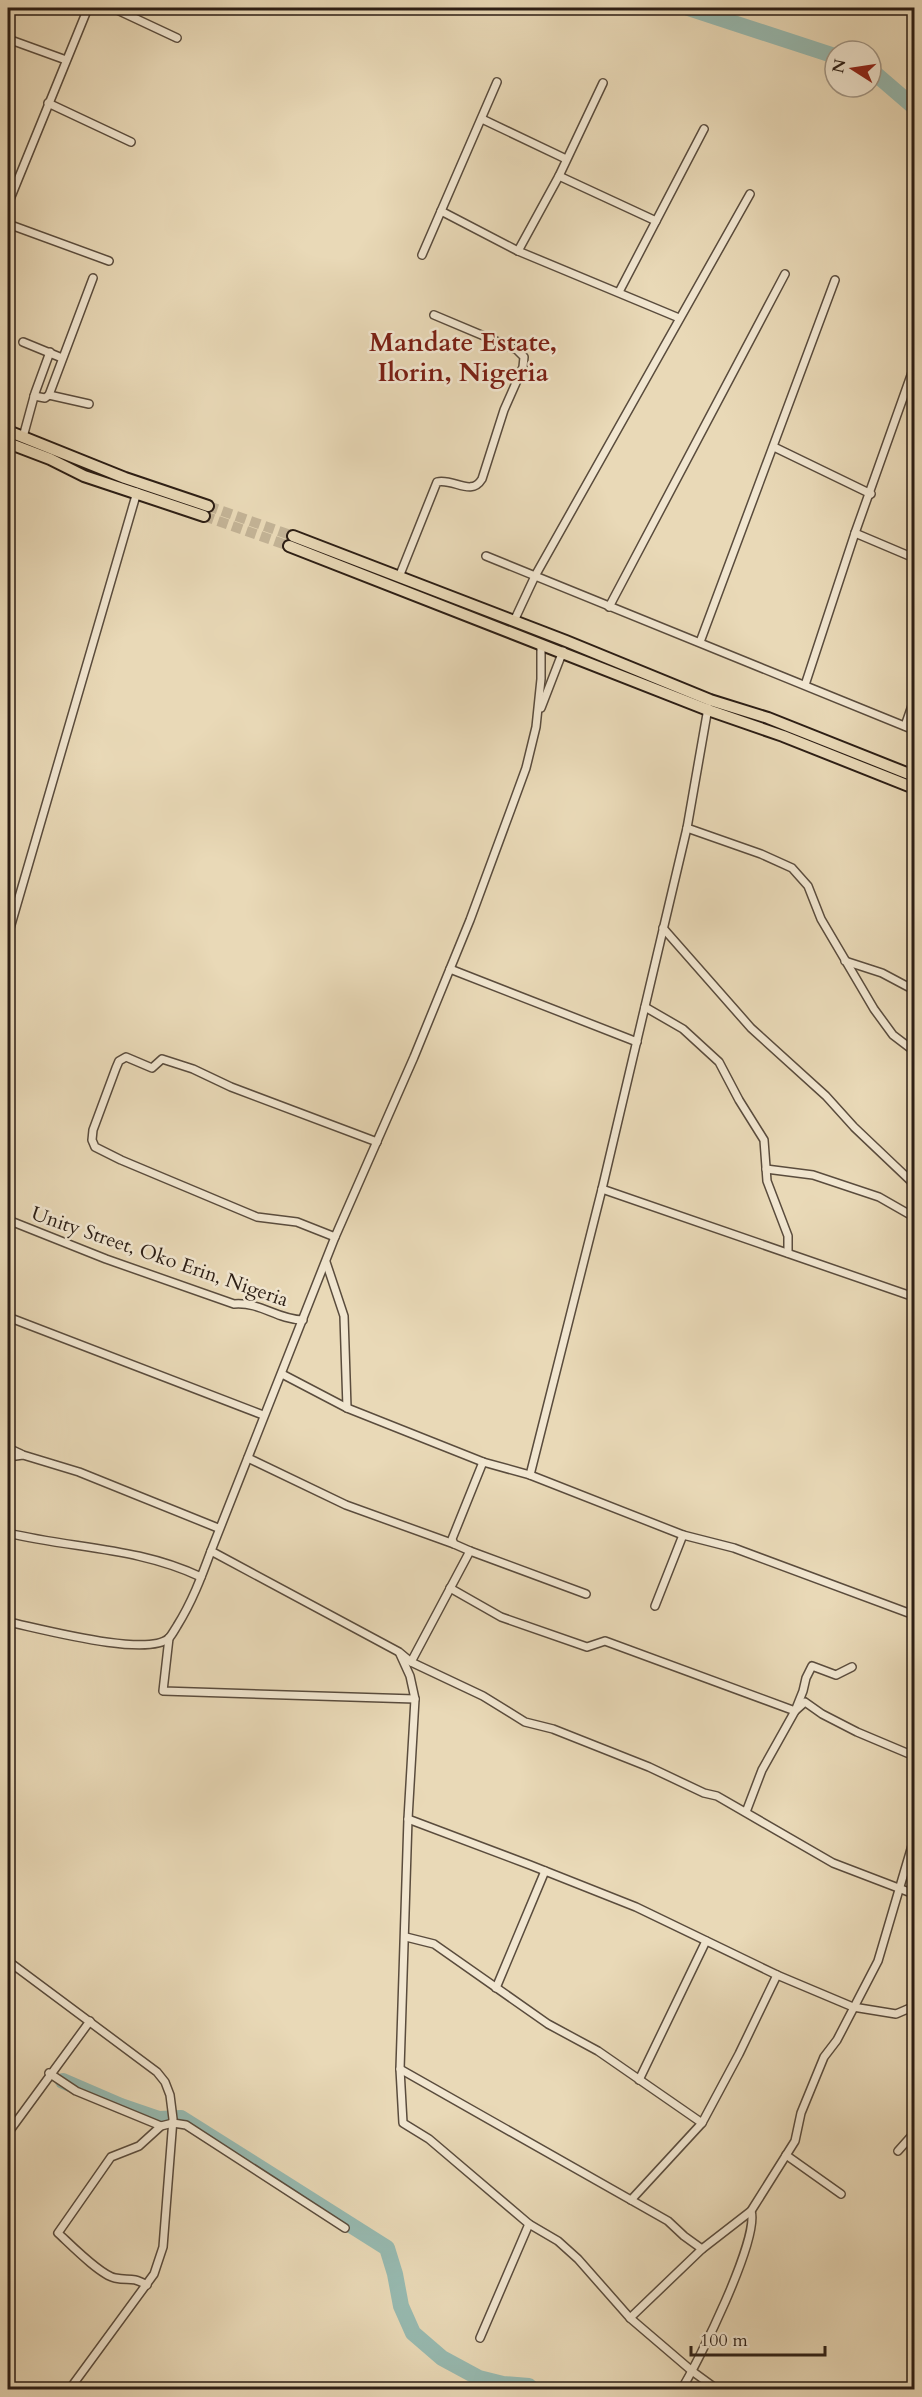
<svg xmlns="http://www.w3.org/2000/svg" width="922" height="2397" font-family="Cardo,serif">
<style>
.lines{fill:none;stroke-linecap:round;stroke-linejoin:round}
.river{stroke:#97bab1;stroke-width:16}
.primary-tunnel{stroke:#c3b396;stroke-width:10;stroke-dasharray:10 5;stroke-linecap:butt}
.minor-casing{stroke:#5a4c3d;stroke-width:10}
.primary-casing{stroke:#2b1d14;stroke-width:14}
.minor{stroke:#f1e6d0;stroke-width:7}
.primary{stroke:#e9d9b7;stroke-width:10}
.labels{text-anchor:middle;stroke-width:5;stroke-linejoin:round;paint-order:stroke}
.street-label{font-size:20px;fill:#2b1d14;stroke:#f1e6d0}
.district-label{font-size:26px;font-weight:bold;fill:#7a1f14;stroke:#f1e6d0}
</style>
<rect width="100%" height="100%" fill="#e9d9b7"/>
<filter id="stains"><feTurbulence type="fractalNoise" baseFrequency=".00333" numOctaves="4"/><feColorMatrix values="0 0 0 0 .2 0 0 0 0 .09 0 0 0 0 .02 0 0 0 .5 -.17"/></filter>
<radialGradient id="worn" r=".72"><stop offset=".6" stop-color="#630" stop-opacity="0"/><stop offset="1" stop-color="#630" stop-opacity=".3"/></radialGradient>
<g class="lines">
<g class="river">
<path d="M688 8 835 56"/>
<path d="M871 70 914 107"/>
<path d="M63 2081 121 2106 159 2119 181 2118 387 2248 395 2274 401 2306 413 2333 442 2358 479 2378 503 2384 529 2386 532 2390"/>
</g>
<g class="primary-tunnel">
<path d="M208 506 293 536"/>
<path d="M204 516 289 546"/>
</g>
<g class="minor-casing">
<g id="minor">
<path d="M113 8 177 38"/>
<path d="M8 39 66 60"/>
<path d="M48 103 131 142"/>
<path d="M482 119 566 159"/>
<path d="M559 176 656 221"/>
<path d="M8 204 88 8"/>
<path d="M441 211 518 251 679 318"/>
<path d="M8 224 109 261"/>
<path d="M518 251 559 176 603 83"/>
<path d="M422 255 497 82"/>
<path d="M619 292 704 129"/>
<path d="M23 342 62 358"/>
<path d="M49 395 89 404"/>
<path d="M34 396 45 398 49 395 93 278"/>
<path d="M23 437 35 393 50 352"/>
<path d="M774 447 871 494"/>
<path d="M855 533 914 558"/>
<path d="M486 556 914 730"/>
<path d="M399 577 437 482C454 478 471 497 482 479L504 410 523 367 524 357 517 350 434 315"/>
<path d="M609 607 785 274"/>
<path d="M514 621 535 576 750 194"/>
<path d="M700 642 835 280"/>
<path d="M541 645V679L536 727 526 768 511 809 470 920 414 1057 335 1237 211 1551 399 1652 411 1662 483 1696 525 1722 553 1729 649 1767 704 1793 717 1796 833 1863 914 1894"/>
<path d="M805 685 855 533 914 367"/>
<path d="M541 708 563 651"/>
<path d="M905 726 914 700"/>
<path d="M687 828 761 854 792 868 808 886 821 919 874 1009 893 1035 914 1051"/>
<path d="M663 928 751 1028 826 1096 854 1127 914 1184"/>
<path d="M8 935 137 492"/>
<path d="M845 961 882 973 914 990"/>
<path d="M450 969 637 1042"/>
<path d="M645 1007 683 1029 719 1062 739 1100 764 1140 767 1181 788 1236V1253"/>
<path d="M766 1169 813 1175 879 1197 914 1217"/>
<path d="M602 1189 914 1297"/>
<path d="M8 1220 106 1259 234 1304C262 1302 275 1319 303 1320"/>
<path d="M335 1237 297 1222 257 1217 121 1160 95 1147 92 1140 93 1130 116 1068 119 1061 126 1057 152 1068 162 1059 193 1069 231 1087 377 1142"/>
<path d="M326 1262 344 1316 347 1408"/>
<path d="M8 1317 263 1415"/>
<path d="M282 1374 347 1408 483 1462 530 1475 683 1535 734 1548 914 1615"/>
<path d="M8 1448 21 1454"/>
<path d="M8 1457 23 1455 79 1472 218 1528"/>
<path d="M248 1458 346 1505 454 1544"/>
<path d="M530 1475 602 1189 687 828 708 708"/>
<path d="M8 1533C75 1549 137 1547 201 1577"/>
<path d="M470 1551 586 1594"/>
<path d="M450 1588 501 1617 587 1647 605 1641 795 1711 805 1702 822 1714 857 1732 914 1756"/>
<path d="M655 1606 683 1535"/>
<path d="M8 1622C38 1628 147 1658 169 1638 172 1635 175 1629 177 1626 192 1602 201 1578 211 1551"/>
<path d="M169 1638 163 1691 415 1699"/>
<path d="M400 1654 410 1676 415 1699 408 1819 400 2069 403 2123 429 2139 529 2224 558 2241 578 2259 630 2318 692 2371 718 2390"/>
<path d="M411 1662 470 1551 454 1544 452 1539 483 1462"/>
<path d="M746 1812 762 1770 795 1711 803 1691 806 1678 812 1666 836 1675 852 1667"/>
<path d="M408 1819 530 1865 636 1907 777 1975 853 2007 896 2014 910 2008 914 2009"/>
<path d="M406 1937 434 1944 548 2024 598 2051 702 2123"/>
<path d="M8 1961 157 2072 165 2082 170 2095 173 2119 163 2247 154 2274 69 2390"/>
<path d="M496 1988 545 1871"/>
<path d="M400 2069 668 2221 684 2236 702 2249"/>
<path d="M49 2073 76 2091 161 2126"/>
<path d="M639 2080 706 1941"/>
<path d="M8 2133 90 2021"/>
<path d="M898 2151 914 2133"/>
<path d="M786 2155 841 2194"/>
<path d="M631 2200 702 2123 739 2054 777 1975"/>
<path d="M147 2285C130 2276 130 2281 115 2278 100 2275 69 2243 58 2233L111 2157 139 2146 161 2126 173 2123 186 2125 345 2228"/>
<path d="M630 2318 702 2249 751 2211 795 2141 801 2113 824 2057 837 2040 878 1961 914 1839"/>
<path d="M480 2338 529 2224"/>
<path d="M681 2390C698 2363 760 2238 751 2211"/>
</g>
</g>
<g class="primary-casing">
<g id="primary">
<path d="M8 431 125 478 208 506"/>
<path d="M8 443 50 459 84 476 204 516"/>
<path d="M293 536 566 641 710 700 768 718 914 776"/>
<path d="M289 546 708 710 783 736 914 788"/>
</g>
</g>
<use href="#minor" class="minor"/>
<use href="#primary" class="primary"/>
</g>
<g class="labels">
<g class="street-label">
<text transform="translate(160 1256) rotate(19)" y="7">Unity Street, Oko Erin, Nigeria</text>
</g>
<g class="district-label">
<text x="463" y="351">Mandate Estate,<tspan x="463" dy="30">Ilorin, Nigeria</tspan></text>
</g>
</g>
<rect width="922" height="2397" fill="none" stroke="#e9d9b7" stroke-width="30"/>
<rect x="9" y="9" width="904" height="2379" fill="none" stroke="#2b1d14" stroke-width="3"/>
<rect x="15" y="15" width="892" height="2367" fill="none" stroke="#2b1d14" stroke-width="1.5"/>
<g transform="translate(853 69) rotate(282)"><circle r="28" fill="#f1e6d0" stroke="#a29685" stroke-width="1.5"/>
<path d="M0-4.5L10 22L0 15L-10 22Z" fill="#8f2418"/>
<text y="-9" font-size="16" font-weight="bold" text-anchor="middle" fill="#2b1d14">N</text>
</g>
<path d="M691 2346v9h134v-9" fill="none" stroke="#2b1d14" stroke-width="3"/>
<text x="700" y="2346" font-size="18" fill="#2b1d14" stroke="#f1e6d0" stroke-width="4.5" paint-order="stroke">100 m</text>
<rect width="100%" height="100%" filter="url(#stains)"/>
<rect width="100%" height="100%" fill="url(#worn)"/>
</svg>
